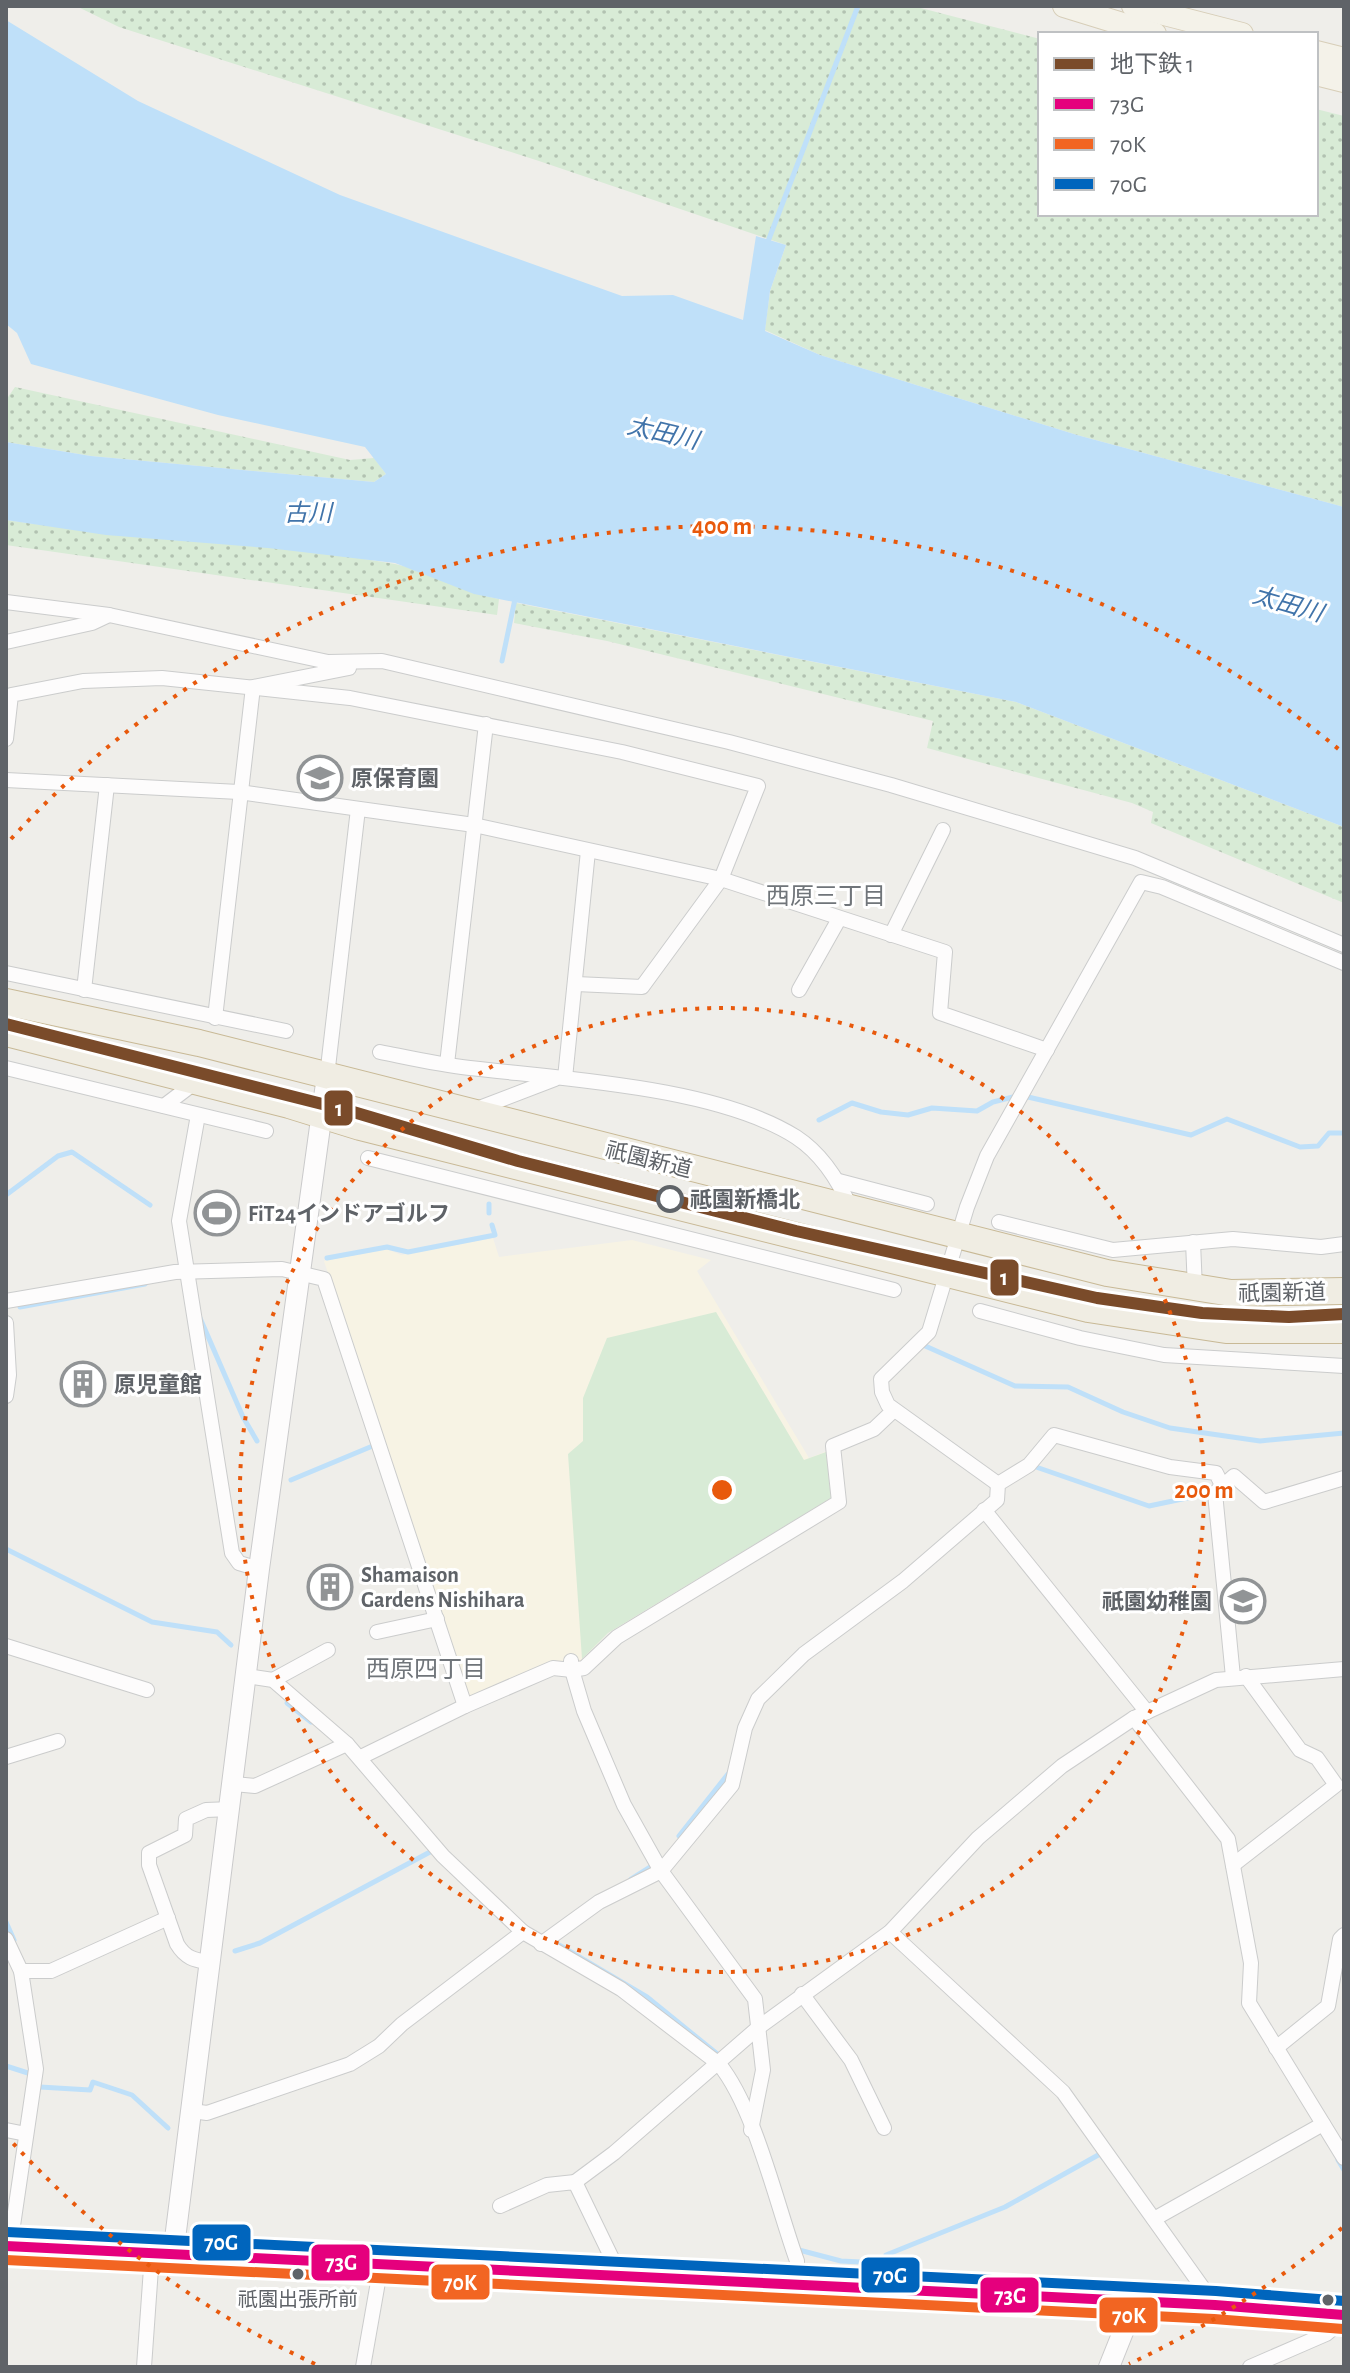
<svg xmlns="http://www.w3.org/2000/svg" width="1350" height="2373" font-family="'Alegreya Sans','Noto Sans JP',sans-serif">
<style>
.commercial{fill:#f7f3e4}
.grass{fill:url(#grass-dots)}
.garden{fill:#d8ebd6}
.water{fill:#bfe0f9}
.lines{fill:none;stroke-linecap:round;stroke-linejoin:round}
.stream{stroke:#bfe0f9;stroke-width:5}
.street-casing{stroke:#cbcccc;stroke-width:16}
.secondary-casing{stroke:#cacacb;stroke-width:22}
.primary-casing{stroke:#d7ceb8;stroke-width:24}
.highway-casing{stroke:#c8b996;stroke-width:28}
.street{stroke:#fdfcfc;stroke-width:14}
.secondary{stroke:#fdfcfc;stroke-width:20}
.primary{stroke:#f4f2e9;stroke-width:22}
.highway{stroke:#f0ede3;stroke-width:26}
.bus-1-casing{stroke:#fff;stroke-width:16}
.bus-2-casing{stroke:#fff;stroke-width:16}
.bus-3-casing{stroke:#fff;stroke-width:16}
.bus-1{stroke:#e5007d;stroke-width:10}
.bus-2{stroke:#f26522;stroke-width:10}
.bus-3{stroke:#0065bd;stroke-width:10}
.metro-1-casing{stroke:#fff;stroke-width:18}
.metro-1{stroke:#7a4b2a;stroke-width:12}
.ring{fill:none;stroke:#e8590c;stroke-width:4;stroke-dasharray:4 8}
.stop-dot{fill:#fff;stroke:#5f6368;stroke-width:4}
.bus-dot{fill:#5f6368;stroke:#fff;stroke-width:3}
.labels{text-anchor:middle;stroke-width:6;stroke-linejoin:round;paint-order:stroke}
.bus-label{font-size:20px;fill:#5f6368;stroke:#fff}
.poi-label{font-size:22px;font-weight:bold;fill:#5f6368;stroke:#fff;text-anchor:start}
.street-label{font-size:22px;fill:#5f6368;stroke:#fff}
.stop-label{font-size:22px;font-weight:bold;fill:#5f6368;stroke:#fff;text-anchor:start}
.water-label{font-size:24px;font-style:italic;fill:#4174aa;stroke:#fff}
.neighbourhood-label{font-size:24px;fill:#70757a;stroke:#fff}
.centre{fill:#e8590c;stroke:#fff;stroke-width:4}
.ring-label{font-size:24px;text-anchor:middle;font-weight:bold;fill:#e8590c;stroke:#fff;stroke-width:6;stroke-linejoin:round;paint-order:stroke}
.line-badge{stroke:#fff;stroke-width:3}
.badge-label{font-size:22px;text-anchor:middle;font-weight:bold;fill:#fff}
</style>
<defs>
<pattern id="grass-dots" width="8" height="8" patternUnits="userSpaceOnUse" patternTransform="scale(2)"><rect width="8" height="8" fill="#d8ebd6"/><path d="M2 2h.1M6 6h.1" fill="none" stroke="#b2c2b1" stroke-width="1.8" stroke-linecap="round"/></pattern>
</defs>
<rect width="100%" height="100%" fill="#efeeea"/>
<path class="commercial" d="M493 1238 499 1257 632 1240 711 1260 697 1271 809 1458 827 1451 831 1499 608 1633 580 1662 558 1661 473 1697 466 1694 324 1261 387 1249 401 1255Z"/>
<g class="grass">
<path d="M76 6H913L1040 39V214H1316V109L1344 116V507L1077 435 820 355 765 330 770 291 786 245 539 161 119 27Z"/>
<path d="M15 387 350 460 374 458 386 474 374 482 91 456 6 442V400Z"/>
<path d="M6 520C133 539 262 541 389 563 427 569 461 592 499 599L497 615 6 545Z"/>
<path d="M516 603 1016 702 1344 827V903L1151 823 1153 812 1132 803 927 748 933 721 607 641 514 623Z"/>
</g>
<path class="garden" d="M716 1312 804 1460 826 1452 831 1498 608 1633 582 1659 568 1454 583 1441V1398L607 1338Z"/>
<path class="water" d="M6 20 138 101 340 195 622 296 673 295 743 320 756 236 786 245 770 291 765 331 820 355 1077 435 1344 507V827L1016 702 474 594 395 563 268 548 106 535 6 520V442L91 456 374 482 386 474 365 447 218 415 31 364 17 333 6 324Z"/>
<g class="lines">
<g class="stream">
<path d="M767 244 858 6"/>
<path d="M502 661 515 599"/>
<path d="M1028 1097 1191 1135 1227 1119 1300 1147 1318 1146 1329 1133H1344"/>
<path d="M819 1120 852 1103 881 1112 908 1115 932 1108 977 1111 993 1102 1013 1097"/>
<path d="M6 1195 58 1156 72 1152 150 1205"/>
<path d="M489 1213V1204"/>
<path d="M327 1258 387 1247 408 1252 495 1235 492 1225"/>
<path d="M20 1307 145 1284"/>
<path d="M200 1318 243 1417 257 1441"/>
<path d="M923 1345 1015 1386 1068 1387 1123 1412 1170 1428 1260 1441 1344 1433"/>
<path d="M1036 1467 1149 1506 1206 1494"/>
<path d="M291 1480 375 1445"/>
<path d="M6 1549 152 1622 217 1632 231 1645"/>
<path d="M287 1703 311 1722"/>
<path d="M679 1836 728 1774"/>
<path d="M631 1879 650 1867"/>
<path d="M6 1922 14 1940"/>
<path d="M559 1945 647 1997 721 2057"/>
<path d="M235 1951 260 1943 430 1852"/>
<path d="M6 2066 31 2074"/>
<path d="M40 2087 90 2090 93 2082 132 2095 168 2128"/>
<path d="M1338 2160 1344 2170"/>
<path d="M799 2250 841 2261 861 2262"/>
<path d="M886 2255 1005 2207 1100 2154 1104 2159"/>
</g>
<g class="street-casing">
<g id="street">
<path d="M6 602 109 615 328 662 382 661 729 742 891 785 1135 858 1344 945"/>
<path d="M6 642 92 623 109 615"/>
<path d="M6 739 11 695 83 681 162 678 350 698 622 752 758 786 721 879 642 987 576 984"/>
<path d="M6 780 239 792 474 825 721 879 945 952 940 1013 1047 1050"/>
<path d="M891 935 943 830"/>
<path d="M6 973 286 1031"/>
<path d="M84 990 107 785"/>
<path d="M799 990 839 919"/>
<path d="M215 1018 253 687 349 668"/>
<path d="M380 1052C410 1058 440 1065 470 1068 564 1079 717 1087 796 1137 822 1154 839 1181 851 1209"/>
<path d="M447 1064 486 724"/>
<path d="M6 1068 266 1131"/>
<path d="M327 1076 358 809"/>
<path d="M565 1078 588 851"/>
<path d="M164 1106 197 1081"/>
<path d="M474 1110 555 1079"/>
<path d="M198 1115 179 1221 232 1553 239 1563 259 1569"/>
<path d="M368 1158 894 1290"/>
<path d="M839 1181 927 1204"/>
<path d="M999 1222 1113 1250 1233 1239 1321 1247 1344 1244"/>
<path d="M1193 1242 1195 1289"/>
<path d="M6 1301 175 1272 282 1269 324 1279 465 1706"/>
<path d="M980 1311 1080 1338 1164 1355 1344 1366"/>
<path d="M6 1323 9 1375 6 1396"/>
<path d="M998 1484 888 1405 882 1392 881 1379 929 1332 967 1207 987 1156 1141 882 1162 887 1344 963"/>
<path d="M984 1510 1147 1712"/>
<path d="M377 1632 437 1619"/>
<path d="M6 1646 147 1690"/>
<path d="M246 1676 273 1680 347 1744 443 1856 523 1932 621 1989 719 2064C755 2108 777 2206 797 2261V2284"/>
<path d="M1233 1677 1215 1493 1234 1476 1264 1502 1344 1478"/>
<path d="M273 1680 328 1650"/>
<path d="M1134 1718 1228 1839 1251 1963 1249 2003 1344 2158"/>
<path d="M6 1757 58 1741"/>
<path d="M361 1757 465 1706 553 1668 572 1670 571 1661"/>
<path d="M234 1784 255 1786 347 1744"/>
<path d="M1233 1865 1336 1785 1317 1758 1300 1750 1246 1676"/>
<path d="M890 1932 1063 2092 1215 2305"/>
<path d="M6 1939 21 1971 36 2069 10 2246"/>
<path d="M541 1944 599 1902 661 1871 732 1785 745 1728 758 1699 804 1654 903 1581 997 1500 998 1484 1029 1465 1054 1435 1170 1467 1216 1473 1222 1485"/>
<path d="M211 1963C195 1960 186 1959 177 1944L149 1865V1853L185 1835 186 1819 206 1810 231 1809"/>
<path d="M21 1971H51L168 1918"/>
<path d="M802 1994 851 2060 884 2128"/>
<path d="M1276 2048 1328 2006 1340 1939 1344 1935"/>
<path d="M192 2111 207 2113 350 2064 379 2046 402 2024 523 1932"/>
<path d="M6 2130 26 2134"/>
<path d="M751 2130 763 2070 755 1999 661 1871 624 1805 584 1711 572 1670 584 1668 617 1637 839 1502 833 1446 874 1429 894 1410"/>
<path d="M575 2182 614 2153 759 2027 890 1932 978 1838 1062 1766 1134 1718 1216 1680 1344 1669"/>
<path d="M500 2206 547 2185 575 2182 621 2277"/>
<path d="M1154 2219 1323 2124"/>
<path d="M144 2367 152 2254"/>
<path d="M363 2367 381 2265"/>
<path d="M1250 2367 1326 2334 1344 2319"/>
</g>
</g>
<g class="secondary-casing">
<g id="secondary">
<path d="M173 2255 259 1569 327 1076"/>
<path d="M1109 2367 1135 2302"/>
</g>
</g>
<g class="primary-casing">
<g id="primary">
<path d="M1064 6 1155 34"/>
<path d="M1133 6 1242 34"/>
<path d="M1316 52 1344 59"/>
<path d="M1316 74 1344 81"/>
</g>
</g>
<g class="highway-casing">
<g id="highway">
<path d="M6 1002 199 1043 1107 1273 1231 1293 1344 1291"/>
<path d="M6 1033 289 1105 360 1127 1088 1309 1226 1330H1344"/>
<path d="M6 2246 1215 2305 1344 2315"/>
</g>
</g>
<use href="#street" class="street"/>
<use href="#secondary" class="secondary"/>
<use href="#primary" class="primary"/>
<use href="#highway" class="highway"/>
<g class="bus-1-casing">
<path id="bus-1" d="M6 2246 1215 2305 1344 2315"/>
</g>
<g class="bus-2-casing">
<path id="bus-2" d="M6 2260 1214 2319 1343 2329"/>
</g>
<g class="bus-3-casing">
<path id="bus-3" d="M7 2232 1216 2291 1344 2301"/>
</g>
<use href="#bus-1" class="bus-1"/>
<use href="#bus-2" class="bus-2"/>
<use href="#bus-3" class="bus-3"/>
<g class="metro-1-casing">
<path id="metro-1" d="M6 1024 350 1111 518 1161 796 1231 1097 1298 1202 1313 1289 1317 1344 1314"/>
</g>
<use href="#metro-1" class="metro-1"/>
</g>
<g class="ring">
<circle cx="722" cy="1490" r="482"/>
<path d="M1342 2228A964 964 0 0 1 1129 2364M315 2364A964 964 0 0 1 11 2141M11 839A964 964 0 0 1 1342 752"/>
</g>
<defs>
<g id="school-ring" transform="scale(2.3)"><circle r="9.5" fill="#fff" stroke="#919496" stroke-width="1.5"/><path d="M0-5L7-2L0 1L-7-2ZM-4 1L0 2.5L4 1V4Q0 6-4 4Z" fill="#919496"/></g>
<g id="stadium-ring" transform="scale(2.3)"><circle r="9.5" fill="#fff" stroke="#919496" stroke-width="1.5"/><path d="M0-5a6.5 5 0 1 0 0 10a6.5 5 0 1 0 0-10ZM-3.5-1.8h7v3.6h-7Z" fill="#919496"/></g>
<g id="building-ring" transform="scale(2.3)"><circle r="9.5" fill="#fff" stroke="#919496" stroke-width="1.5"/><path d="M-4-6H4V6H1V3H-1V6H-4ZM-2.5-4.3h1.7v1.8h-1.7ZM.8-4.3h1.7v1.8H.8ZM-2.5-1h1.7V.8h-1.7ZM.8-1h1.7V.8H.8Z" fill="#919496"/></g>
</defs>
<g fill-rule="evenodd">
<use href="#school-ring" x="320" y="778"/>
<use href="#stadium-ring" x="217" y="1213"/>
<use href="#building-ring" x="83" y="1384"/>
<use href="#building-ring" x="330" y="1587"/>
<use href="#school-ring" x="1243" y="1601"/>
</g>
<circle class="stop-dot" cx="670" cy="1199" r="12"/>
<g class="bus-dot">
<circle cx="298" cy="2274" r="7"/>
<circle cx="1328" cy="2300" r="7"/>
</g>
<g class="labels">
<g class="bus-label">
<text x="298" y="2306">祇園出張所前</text>
</g>
<g class="poi-label">
<text x="351" y="786">原保育園</text>
<text x="248" y="1221">FiT24インドアゴルフ</text>
<text x="114" y="1392">原児童館</text>
<text x="361" y="1582">Shamaison<tspan x="361" dy="25">Gardens Nishihara</tspan></text>
<text x="1212" y="1609" text-anchor="end">祇園幼稚園</text>
</g>
<g class="street-label">
<text transform="translate(649 1159) rotate(14)" y="8">祇園新道</text>
<text transform="translate(1282 1292) rotate(-1)" y="8">祇園新道</text>
</g>
<g class="stop-label">
<text x="690" y="1207">祗園新橋北</text>
</g>
<g class="water-label">
<text transform="translate(663 433) rotate(13)" y="8">太田川</text>
<text x="308" y="521">古川</text>
<text transform="translate(1288 604) rotate(16)" y="8">太田川</text>
</g>
<g class="neighbourhood-label">
<text x="826" y="904">西原三丁目</text>
<text x="426" y="1677">西原四丁目</text>
</g>
</g>
<circle cx="722" cy="1490" r="12" class="centre"/>
<g class="ring-label">
<text x="722" y="534">400 m</text>
<text x="1204" y="1498">200 m</text>
</g>
<g class="line-badge">
<rect x="323" y="1089" width="31" height="38" rx="8" fill="#7a4b2a"/>
<rect x="989" y="1258" width="31" height="39" rx="8" fill="#7a4b2a"/>
<rect x="191" y="2223" width="61" height="39" rx="8" fill="#0065bd"/>
<rect x="310" y="2243" width="61" height="39" rx="8" fill="#e5007d"/>
<rect x="860" y="2256" width="61" height="38" rx="8" fill="#0065bd"/>
<rect x="430" y="2263" width="61" height="38" rx="8" fill="#f26522"/>
<rect x="979" y="2276" width="61" height="38" rx="8" fill="#e5007d"/>
<rect x="1098" y="2296" width="61" height="38" rx="8" fill="#f26522"/>
</g>
<g class="badge-label">
<text x="339" y="1116">1</text>
<text x="1004" y="1285">1</text>
<text x="221" y="2250">70G</text>
<text x="341" y="2270">73G</text>
<text x="890" y="2283">70G</text>
<text x="460" y="2290">70K</text>
<text x="1010" y="2303">73G</text>
<text x="1129" y="2323">70K</text>
</g>
<rect width="1350" height="2373" fill="none" stroke="#5f6368" stroke-width="16"/>
<rect x="1038" y="32" width="280" height="184" fill="#ffffff" stroke="#bfc1c3" stroke-width="2"/>
<rect x="1054" y="58" width="40" height="12" fill="#7a4b2a" stroke="#bfc1c3" stroke-width="2"/>
<text x="1110" y="72" font-size="24" fill="#5f6368">地下鉄 1</text>
<rect x="1054" y="98" width="40" height="12" fill="#e5007d" stroke="#bfc1c3" stroke-width="2"/>
<text x="1110" y="112" font-size="24" fill="#5f6368">73G</text>
<rect x="1054" y="138" width="40" height="12" fill="#f26522" stroke="#bfc1c3" stroke-width="2"/>
<text x="1110" y="152" font-size="24" fill="#5f6368">70K</text>
<rect x="1054" y="178" width="40" height="12" fill="#0065bd" stroke="#bfc1c3" stroke-width="2"/>
<text x="1110" y="192" font-size="24" fill="#5f6368">70G</text>
</svg>
